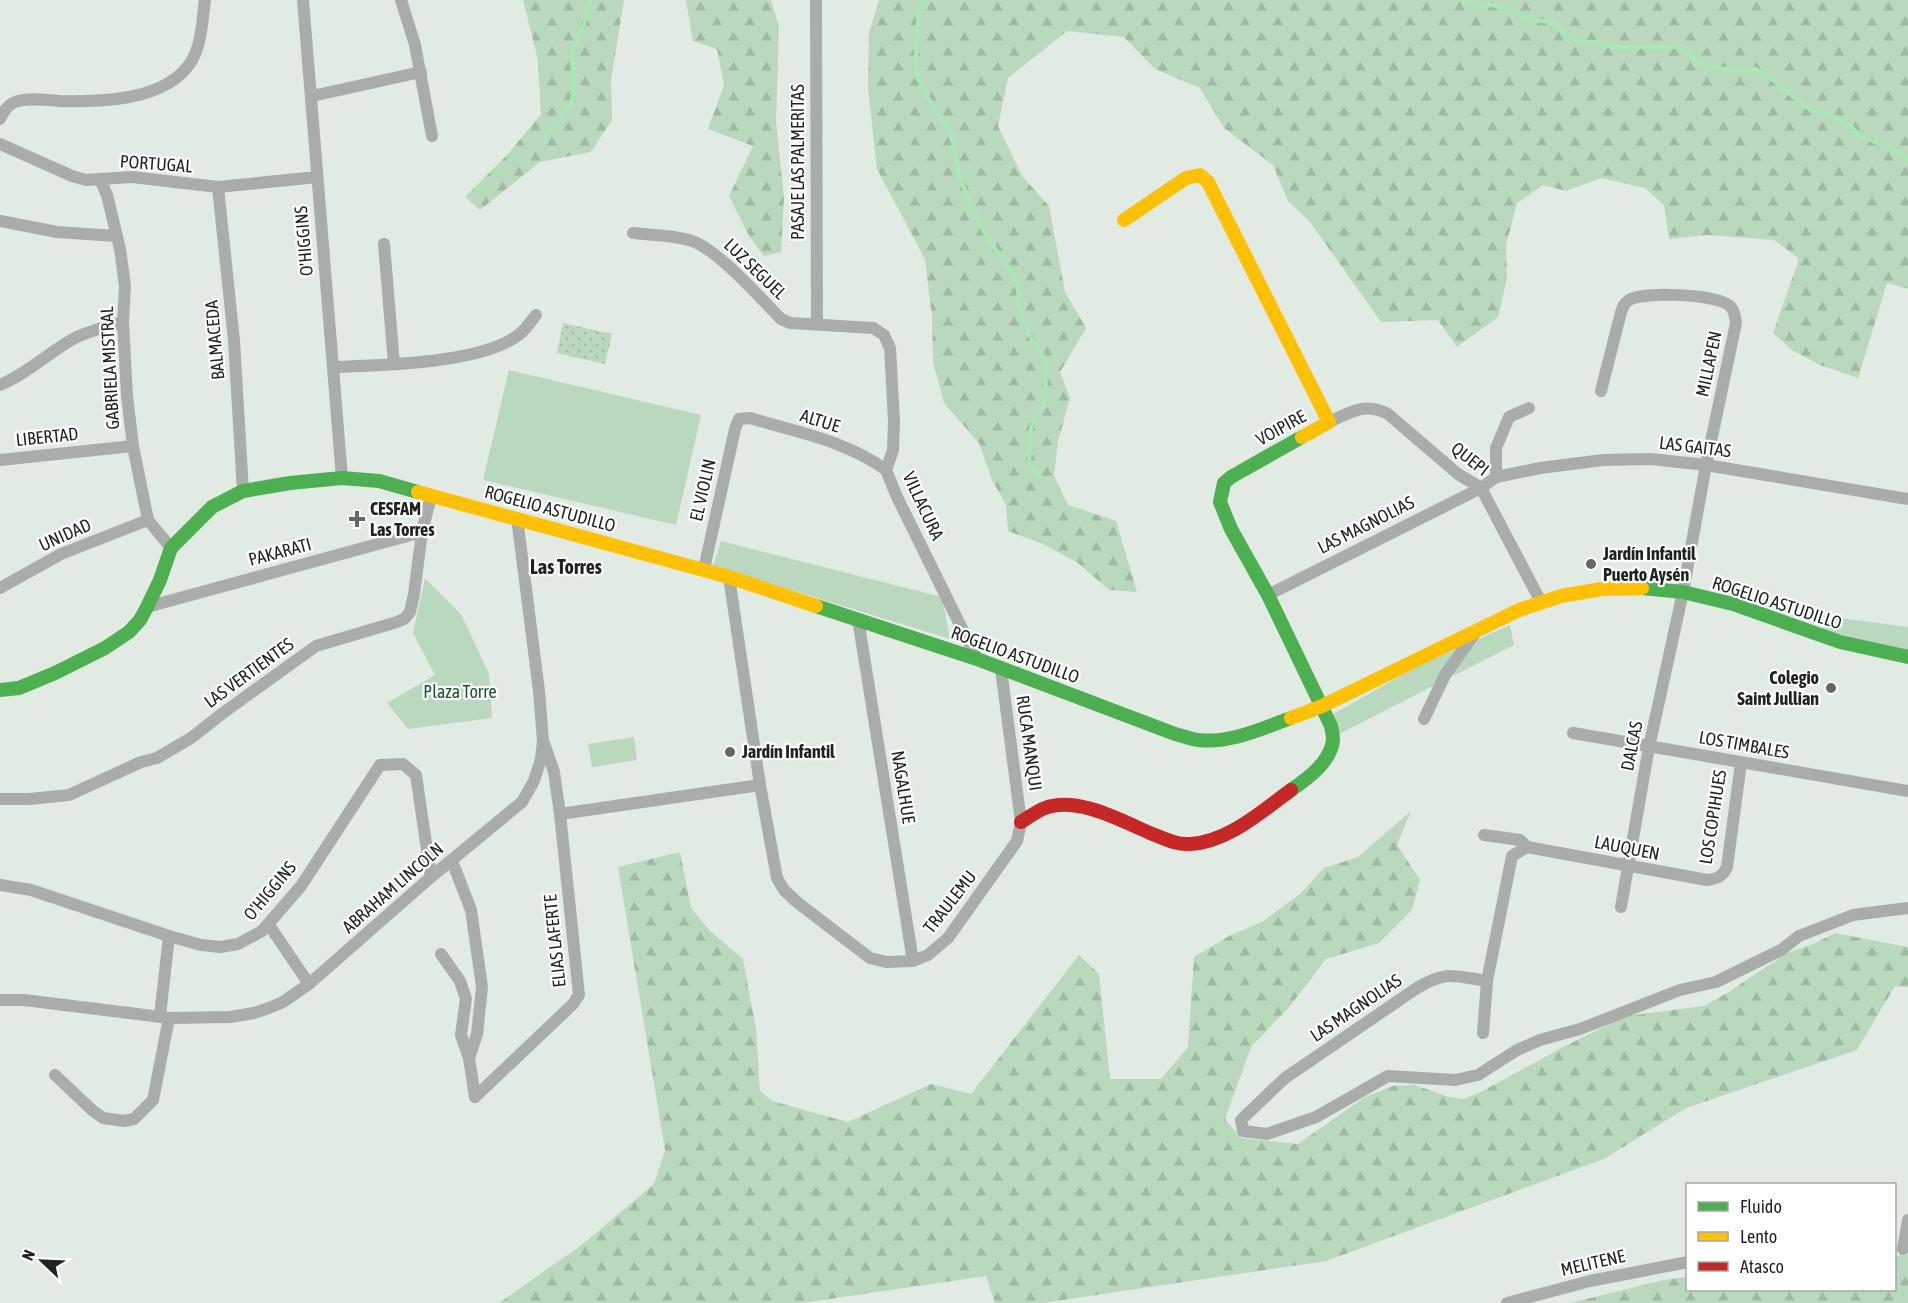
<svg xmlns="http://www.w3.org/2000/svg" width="1908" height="1303" font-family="'Asap Condensed',sans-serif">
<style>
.grass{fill:url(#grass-dots)}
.forest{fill:url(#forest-firs)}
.park{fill:#b9d8be}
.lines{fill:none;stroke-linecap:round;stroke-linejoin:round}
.stream{stroke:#a8e8b4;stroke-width:4}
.street{stroke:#a9ada9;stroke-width:12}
.fast{stroke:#4caf50;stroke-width:14}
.slow{stroke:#ffc107;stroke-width:14}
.jam{stroke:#c62828;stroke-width:14}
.poi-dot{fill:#626963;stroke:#fff;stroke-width:2}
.labels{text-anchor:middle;stroke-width:4.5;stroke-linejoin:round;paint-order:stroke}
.street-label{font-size:18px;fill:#1d231e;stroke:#fff}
.poi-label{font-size:18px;font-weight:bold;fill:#1d231e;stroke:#fff;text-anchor:start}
.park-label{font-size:18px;fill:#175529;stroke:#fff}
.neighbourhood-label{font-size:20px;font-weight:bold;fill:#1d231e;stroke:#fff}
</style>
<defs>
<pattern id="grass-dots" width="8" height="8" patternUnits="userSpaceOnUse" patternTransform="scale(1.5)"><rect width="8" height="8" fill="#b9d8be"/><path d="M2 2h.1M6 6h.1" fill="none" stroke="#9fb9a3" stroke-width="1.8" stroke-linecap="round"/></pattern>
<pattern id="forest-firs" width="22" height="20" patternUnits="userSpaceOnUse" patternTransform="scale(1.5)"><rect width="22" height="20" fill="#b9d8be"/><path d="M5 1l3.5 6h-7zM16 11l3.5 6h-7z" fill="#9fb9a3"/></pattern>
</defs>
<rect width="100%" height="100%" fill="#e2eae4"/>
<path class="grass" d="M563 323 612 334 605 364 557 353Z"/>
<g class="forest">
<path d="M523 0H624L611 80 612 120 591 152 540 162 480 210 465 197 508 154 541 114 538 60Z"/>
<path d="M686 0H771L779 27 776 121 784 198 781 252 764 256 749 236 729 196 753 146 708 129 724 85 717 49 693 41Z"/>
<path d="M879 0H1908V289L1887 283 1858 378 1820 365 1792 350 1773 333 1799 259 1774 240 1707 235 1669 239 1664 205 1645 188 1601 178 1566 191 1543 185 1517 203 1506 245 1507 279 1498 317 1457 347 1438 320 1381 322 1310 222 1288 201 1273 165 1224 128 1200 88 1155 69 1124 37 1067 31 1008 78 998 126 1022 176 1049 206 1065 292 1086 328 1060 372 1070 398 1058 441 1054 476 1068 505 1116 521 1137 592 1109 590 1078 563 1043 544 1008 531 1006 505 992 480 979 443 944 403 933 361 932 317 925 259 877 169 868 88 869 33Z"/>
<path d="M1411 811 1397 845 1420 880 1412 910 1379 943 1326 959 1290 1006 1251 1047 1225 1119 1241 1138 1298 1144 1365 1097 1393 1086 1415 1085 1449 1097 1464 1099 1481 1092 1565 1046 1626 1016 1704 1006 1727 993 1787 953 1813 944 1835 933 1908 947V987L1895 986 1857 1050 1686 1108 1604 1159 1326 1261 1042 1303H995L986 1276 802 1303H499L583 1244 654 1184 665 1150 618 867 680 852 691 908 709 930 743 959 756 1029 760 1091 772 1101 848 1122 931 1084 971 1094 1079 955 1099 974 1110 1079H1161L1188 1047 1194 957 1231 935 1262 922 1300 894 1324 868 1358 857Z"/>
<path d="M1908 1255V1303H1570L1664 1280 1687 1277 1688 1290H1894L1895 1256Z"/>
</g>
<g class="park">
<path d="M509 370 701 415 676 525 483 480Z"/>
<path d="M721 541 942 597 950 639 713 566Z"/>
<path d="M425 578 461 614 489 674 492 718 408 729 387 703 435 675 413 633Z"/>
<path d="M1824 616 1908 627V652L1822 634Z"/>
<path d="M1510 625 1514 645 1337 735 1330 716 1416 667Z"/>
<path d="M634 737 637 760 592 767 588 744Z"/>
</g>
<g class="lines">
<g class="stream">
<path d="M924 0 921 6 918 19 916 55 917 77 936 112 950 129 959 175 971 205 986 236 1009 267 1018 288 1019 305 1023 321 1033 342 1045 358 1046 394 1043 406 1031 427 1029 465 1040 477"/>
<path d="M1463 0 1476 5H1492L1504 8 1531 20 1553 22 1568 38 1579 42H1596L1612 47H1676L1688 52 1700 63 1709 67 1733 70 1755 69 1768 76 1807 108 1836 117 1853 128 1858 135 1896 151 1908 159"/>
<path d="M545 139 570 104 574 93 572 57 573 50 584 24 590 0"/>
</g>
<g class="street">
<path d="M303 0 342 478"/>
<path d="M401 0 415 45 432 136"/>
<path d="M816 0 817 324"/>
<path d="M312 96 421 72"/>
<path d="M0 119C3 112 8 105 15 102 28 97 47 100 60 101 101 102 166 101 191 62 202 44 202 21 205 0"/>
<path d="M0 144 72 176 86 180 132 177 218 187 317 177"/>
<path d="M100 179 107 195 120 249 125 286 123 322 127 396 133 446 148 520 171 548"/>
<path d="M218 187 234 341 243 491"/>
<path d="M0 221 57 232 116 236"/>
<path d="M633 233C651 235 671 235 689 240 716 247 760 298 781 319L790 323 873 328 884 335 890 348 894 421 893 450 886 470 897 497 977 659"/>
<path d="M384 244 394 364"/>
<path d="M334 367C380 365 487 364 522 332 527 327 532 320 536 315"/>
<path d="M0 385C27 374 48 353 73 339 88 331 106 327 123 322"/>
<path d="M1601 391 1620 316C1622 309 1623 304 1629 300 1646 291 1716 294 1730 306 1735 311 1735 317 1736 323L1706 465 1683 592 1649 747 1621 907"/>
<path d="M1329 422C1351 412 1365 402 1388 414L1458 474 1481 488 1541 602"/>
<path d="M0 460 133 446"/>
<path d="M1496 477V448L1509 417 1529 408"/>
<path d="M704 569 735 429 739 419 750 418C796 432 847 441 886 470"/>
<path d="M729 577 760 785 777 878 784 890 798 903 870 958 886 962 913 961 928 955 948 938 1017 841 1021 822 1001 669"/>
<path d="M0 588 61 554 148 520"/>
<path d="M1268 595 1481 488 1496 477 1540 468 1603 460 1651 459 1706 465 1908 499"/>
<path d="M147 607 422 532"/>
<path d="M858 619 913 961"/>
<path d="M1424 719 1445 675 1475 633"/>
<path d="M1573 733 1908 791"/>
<path d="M0 799H30L69 795 141 762 157 758 191 738 223 713 316 646 397 622 404 619 410 612 414 594 422 532 431 496"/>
<path d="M560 814 760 785"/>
<path d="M1484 835 1520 840 1527 847"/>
<path d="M1527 847 1707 880C1717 879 1723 876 1727 867L1741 763"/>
<path d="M452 861 471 910 482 987 477 1034 469 1058 475 1097"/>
<path d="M0 885 31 890 169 936 201 945 220 947 238 944 262 931 301 886 380 765 403 764 416 775 431 877"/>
<path d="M269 925 309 984"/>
<path d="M441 954 460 981 466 999 461 1035 469 1058"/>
<path d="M1487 981C1454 976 1447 970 1417 988L1285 1078 1241 1120 1243 1131 1267 1134 1316 1117 1388 1076 1455 1080 1478 1075 1517 1050 1540 1040 1580 1029 1680 990 1716 982 1781 950 1799 936 1853 915 1908 908"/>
<path d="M0 1000H24L169 1018 230 1017 254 1013 269 1008 283 1002 309 984 431 877 522 802 534 781 541 759 543 741 539 691 517 518"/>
<path d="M160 1016 169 936"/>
<path d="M1483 1033 1487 981 1512 856 1527 847"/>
<path d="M55 1075 92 1110 103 1118 124 1121 134 1119 153 1100 169 1018"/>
<path d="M475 1097 573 1004 579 995 560 814 554 772 544 743"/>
<path d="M1903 1249 1908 1220"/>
<path d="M1507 1303 1590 1281 1688 1262"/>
</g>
<g class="fast">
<path d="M1642 588 1683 592 1733 604 1840 642 1908 657"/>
<path d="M816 606 977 659 1175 734C1183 736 1191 739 1198 740 1230 744 1263 728 1291 718"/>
<path d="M0 690 19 688 55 673 105 648 129 632 140 620 147 607 160 580 171 548 212 507 243 491 290 483 342 478 379 481 418 492"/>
<path d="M1291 790C1307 779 1331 762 1333 740 1333 736 1332 730 1331 726L1268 595 1231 529 1220 502 1224 483 1231 477 1302 437"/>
</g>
<g class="slow">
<path d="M1124 220 1186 178 1200 175 1208 182 1329 422 1302 437"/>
<path d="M418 492 729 577 816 606"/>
<path d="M1291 718 1322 706 1519 610 1561 596 1602 589 1642 588"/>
</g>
<path class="jam" d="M1021 822C1029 817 1037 811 1045 808 1077 796 1120 820 1150 833 1163 838 1176 845 1190 844 1228 842 1262 811 1291 790"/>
</g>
<g class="poi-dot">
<path d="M354 510h6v6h6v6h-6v6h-6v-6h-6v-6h6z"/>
<circle cx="1591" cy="564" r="6"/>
<circle cx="1831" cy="688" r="6"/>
<circle cx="730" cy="752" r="6"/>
</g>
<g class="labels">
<g class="street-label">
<text transform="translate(798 162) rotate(-90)" y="6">PASAJE LAS PALMERITAS</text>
<text transform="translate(156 164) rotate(4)" y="6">PORTUGAL</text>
<text transform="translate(304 241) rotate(-95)" y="6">O'HIGGINS</text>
<text transform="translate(755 269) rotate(44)" y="6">LUZ SEGUEL</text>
<text transform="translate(215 340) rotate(-95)" y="6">BALMACEDA</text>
<text transform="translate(1709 364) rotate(-78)" y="6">MILLAPEN</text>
<text transform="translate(110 368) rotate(-93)" y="6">GABRIELA MISTRAL</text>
<text transform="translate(820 421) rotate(17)" y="6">ALTUE</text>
<text transform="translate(1281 428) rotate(-29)" y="6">VOIPIRE</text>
<text transform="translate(47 437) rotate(-6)" y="6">LIBERTAD</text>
<text transform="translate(1695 447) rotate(7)" y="6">LAS GAITAS</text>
<text transform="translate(1470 459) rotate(38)" y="6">QUEPI</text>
<text transform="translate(703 490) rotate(-77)" y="6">EL VIOLIN</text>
<text transform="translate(923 506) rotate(65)" y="6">VILLACURA</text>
<text transform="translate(550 509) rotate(15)" y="6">ROGELIO ASTUDILLO</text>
<text transform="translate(1366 525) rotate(-27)" y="6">LAS MAGNOLIAS</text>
<text transform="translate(65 535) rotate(-24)" y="6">UNIDAD</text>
<text transform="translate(280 552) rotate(-15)" y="6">PAKARATI</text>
<text transform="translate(1777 603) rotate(18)" y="6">ROGELIO ASTUDILLO</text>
<text transform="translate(1015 655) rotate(20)" y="6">ROGELIO ASTUDILLO</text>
<text transform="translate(249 673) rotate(-36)" y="6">LAS VERTIENTES</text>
<text transform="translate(1029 743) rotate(82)" y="6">RUCA MANQUI</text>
<text transform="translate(1744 745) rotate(10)" y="6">LOS TIMBALES</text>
<text transform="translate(1632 746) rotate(-79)" y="6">DALCAS</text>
<text transform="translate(903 787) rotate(81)" y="6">NAGALHUE</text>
<text transform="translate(1713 817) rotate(-81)" y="6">LOS COPIHUES</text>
<text transform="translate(1627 848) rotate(11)" y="6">LAUQUEN</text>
<text transform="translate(393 888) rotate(-41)" y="6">ABRAHAM LINCOLN</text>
<text transform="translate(270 891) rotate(-50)" y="6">O'HIGGINS</text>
<text transform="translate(950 902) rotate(-52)" y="6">TRAULEMU</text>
<text transform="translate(555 941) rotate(-96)" y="6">ELIAS LAFERTE</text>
<text transform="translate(1356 1008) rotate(-34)" y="6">LAS MAGNOLIAS</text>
<text transform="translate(1593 1263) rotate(-13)" y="6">MELITENE</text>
</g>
<g class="poi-label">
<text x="370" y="515">CESFAM<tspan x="370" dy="21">Las Torres</tspan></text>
<text x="1603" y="560">Jardín Infantil<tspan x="1603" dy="21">Puerto Aysén</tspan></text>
<text x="1819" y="684" text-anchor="end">Colegio<tspan x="1819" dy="21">Saint Jullian</tspan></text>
<text x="742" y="758">Jardín Infantil</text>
</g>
<g class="park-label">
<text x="460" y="698">Plaza Torre</text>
</g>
<g class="neighbourhood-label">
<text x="566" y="574">Las Torres</text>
</g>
</g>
<rect x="1686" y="1183" width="210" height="108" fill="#ffffff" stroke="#a5a7a5" stroke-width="1.5"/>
<rect x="1698" y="1202" width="30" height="9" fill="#4caf50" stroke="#a5a7a5" stroke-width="1.5"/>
<text x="1740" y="1213" font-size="18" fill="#1d231e">Fluido</text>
<rect x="1698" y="1232" width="30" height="9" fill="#ffc107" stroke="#a5a7a5" stroke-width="1.5"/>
<text x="1740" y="1243" font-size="18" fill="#1d231e">Lento</text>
<rect x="1698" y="1262" width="30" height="9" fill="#c62828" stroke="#a5a7a5" stroke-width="1.5"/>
<text x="1740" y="1273" font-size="18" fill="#1d231e">Atasco</text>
<g transform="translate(42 1261) rotate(293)" stroke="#ffffff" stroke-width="4.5" paint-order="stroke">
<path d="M0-4.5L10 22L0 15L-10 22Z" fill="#1d231e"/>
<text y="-9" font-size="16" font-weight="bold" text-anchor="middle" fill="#1d231e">N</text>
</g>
</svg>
